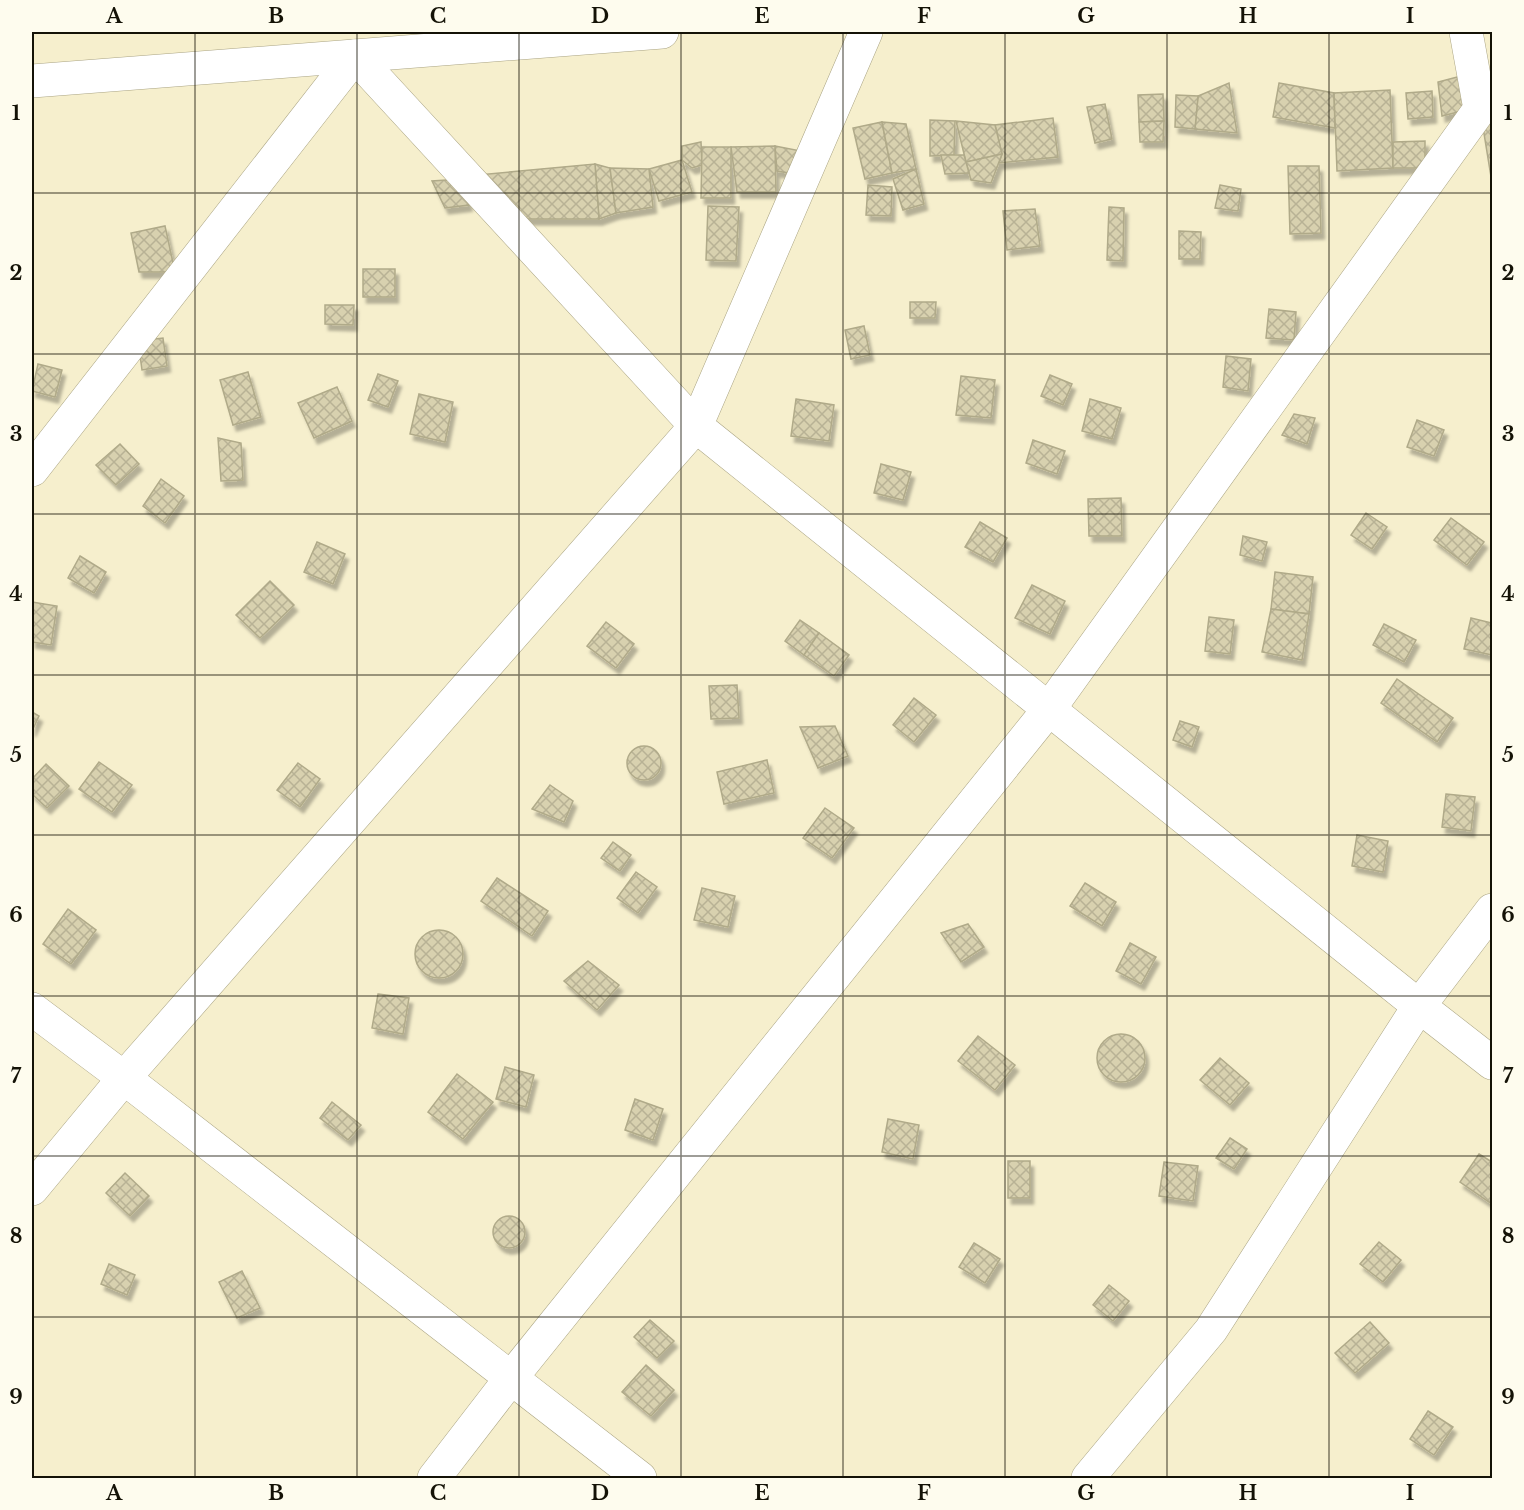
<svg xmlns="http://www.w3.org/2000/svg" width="1524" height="1510" font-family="'Libre Baskerville',serif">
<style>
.building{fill:url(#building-cross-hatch);stroke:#b0aa89;stroke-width:1.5;filter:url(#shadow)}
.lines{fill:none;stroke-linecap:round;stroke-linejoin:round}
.minor-casing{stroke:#aaa483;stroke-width:34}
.tertiary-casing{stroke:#aaa483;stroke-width:34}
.minor{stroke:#fff;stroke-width:33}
.tertiary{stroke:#fff;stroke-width:33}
.grid{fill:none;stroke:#141206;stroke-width:1.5;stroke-opacity:0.55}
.neatline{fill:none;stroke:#141206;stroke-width:2}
.grid-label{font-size:20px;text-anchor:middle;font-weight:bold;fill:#141206}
</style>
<defs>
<pattern id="building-cross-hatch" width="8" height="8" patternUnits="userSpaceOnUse" patternTransform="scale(1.5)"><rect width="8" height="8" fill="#d8d1af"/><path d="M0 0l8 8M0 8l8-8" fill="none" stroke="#b8b295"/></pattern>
<filter id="shadow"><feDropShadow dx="3.5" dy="6" stdDeviation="1.5" flood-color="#0004"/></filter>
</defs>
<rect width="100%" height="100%" fill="#f6efcd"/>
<g class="building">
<path d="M1465 75 1470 109 1442 116 1438 82Z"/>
<path d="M1229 83 1237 133 1195 129 1198 96Z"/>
<path d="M1279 83 1334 93 1335 128 1273 117Z"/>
<path d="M1390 90 1393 168 1337 171 1334 93Z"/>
<path d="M1432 91 1433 117 1408 119 1406 93Z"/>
<path d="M1163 94 1164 121 1139 122 1138 95Z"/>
<path d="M1176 95 1198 96 1195 129 1175 127Z"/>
<path d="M1105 104 1112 139 1095 143 1087 107Z"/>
<path d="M1053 118 1058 157 999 163 1002 154 995 125Z"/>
<path d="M1492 119V183L1482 121Z"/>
<path d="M930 120 955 121 954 155 930 156Z"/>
<path d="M956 121 995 125 1002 154 966 162Z"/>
<path d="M1164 121 1163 142H1140L1139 122Z"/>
<path d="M882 122 892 173 865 179 853 128Z"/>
<path d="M882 122 906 124 916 169 892 173Z"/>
<path d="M1425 141V168H1393V142Z"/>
<path d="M701 142 702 165 692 168 682 160V146Z"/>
<path d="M775 146 801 151V175L777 171Z"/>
<path d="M775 146 776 192H737L731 147Z"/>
<path d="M702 147H731V198H701Z"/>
<path d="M1002 154 991 183 971 180 966 162Z"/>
<path d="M941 155H964L969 173 945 174Z"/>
<path d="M682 160 692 192 659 201 649 169Z"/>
<path d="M595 164 610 168 616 213 599 219Z"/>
<path d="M595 164 599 219H516L477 175Z"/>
<path d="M1288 166H1319L1321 233 1290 234Z"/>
<path d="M610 168 649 169 653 207 616 213Z"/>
<path d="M916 169 924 204 903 210 893 179Z"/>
<path d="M462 179 469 205 445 208 432 181Z"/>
<path d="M868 185 892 187 891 216 866 215Z"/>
<path d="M1220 185 1241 189 1238 211 1215 208Z"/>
<path d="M708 206 739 207 736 261 706 260Z"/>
<path d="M1109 207 1124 208 1123 261 1107 260Z"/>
<path d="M1035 209 1040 246 1007 250 1003 211Z"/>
<path d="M165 226 175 272H139L131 233Z"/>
<path d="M1179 231 1201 232 1200 259H1179Z"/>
<rect x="363" y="269" width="32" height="28"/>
<path d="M910 302H936L935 318H910Z"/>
<path d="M325 305H354L353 325 325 324Z"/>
<path d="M1269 309 1296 312 1294 340 1266 338Z"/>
<path d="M864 326 870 355 851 359 845 330Z"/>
<path d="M163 338 167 366 142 370 138 341Z"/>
<path d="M1226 356 1251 359 1248 391 1223 387Z"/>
<path d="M38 364 62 370 55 397 32 391Z"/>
<path d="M248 372 261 417 233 425 220 380Z"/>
<path d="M378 374 398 381 388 407 368 400Z"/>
<path d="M1050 375 1072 384 1063 405 1041 396Z"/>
<path d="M961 376 995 380 991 418 956 415Z"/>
<path d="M337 387 352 421 314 438 298 403Z"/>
<path d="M419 394 453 402 445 442 410 434Z"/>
<path d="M796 399 834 405 829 441 791 436Z"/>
<path d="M1090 399 1121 408 1112 439 1082 431Z"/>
<path d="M1294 414 1315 418 1307 444 1282 435Z"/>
<path d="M1417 420 1444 430 1434 456 1407 447Z"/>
<path d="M218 438 241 443 243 480 221 481Z"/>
<path d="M1033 440 1065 451 1057 474 1026 463Z"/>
<path d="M120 444 139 464 116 485 96 465Z"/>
<path d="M881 464 911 472 903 500 874 493Z"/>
<path d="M161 479 184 496 165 523 143 506Z"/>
<path d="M1121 498 1122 536H1089L1088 499Z"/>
<path d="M1366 513 1387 527 1372 549 1351 535Z"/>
<path d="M1451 518 1484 542 1467 565 1434 540Z"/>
<path d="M980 522 1007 538 993 562 965 547Z"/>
<path d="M1243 536 1267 542 1262 561 1240 555Z"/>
<path d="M317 542 345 554 333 584 304 572Z"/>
<path d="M80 556 106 572 94 593 68 578Z"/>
<path d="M1275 572 1313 577 1309 614 1271 609Z"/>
<path d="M270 581 294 605 260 638 236 615Z"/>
<path d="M1032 585 1065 601 1050 634 1015 618Z"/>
<path d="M32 602 57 606 51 645 32 642Z"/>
<path d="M1271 609 1309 614 1302 660 1262 652Z"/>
<path d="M1209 617 1234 620 1230 654 1205 651Z"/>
<path d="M1471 618 1492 623V655L1464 649Z"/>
<path d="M800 620 819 633 804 655 785 641Z"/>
<path d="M606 622 634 644 616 668 587 646Z"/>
<path d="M1384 624 1416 640 1404 662 1373 645Z"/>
<path d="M819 633 849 655 834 676 804 655Z"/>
<path d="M1397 679 1453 718 1437 742 1381 703Z"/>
<path d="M737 685 739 718 711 719 709 686Z"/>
<path d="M914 698 936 715 914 742 893 725Z"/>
<path d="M32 712 39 716 32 731Z"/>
<path d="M1180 721 1199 727 1192 747 1173 740Z"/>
<path d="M835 726 848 756 818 768 800 727Z"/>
<circle cx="644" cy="763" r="17"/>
<path d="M767 760 774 793 724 804 717 772Z"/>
<path d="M99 762 132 785 112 812 79 789Z"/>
<path d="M298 763 320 779 300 807 277 790Z"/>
<path d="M46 764 69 786 47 808 32 794V779Z"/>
<path d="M550 785 573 801 564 822 532 809Z"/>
<path d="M1446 794 1475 797 1471 831 1442 827Z"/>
<path d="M825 808 854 828 832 858 803 838Z"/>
<path d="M1357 835 1388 841 1383 872 1352 866Z"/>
<path d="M613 842 631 855 620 871 601 858Z"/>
<path d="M636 872 657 887 638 913 617 898Z"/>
<path d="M497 878 548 911 532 936 481 901Z"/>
<path d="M1085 883 1116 902 1102 926 1070 906Z"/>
<path d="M702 888 735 896 728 927 694 920Z"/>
<path d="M68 909 96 930 71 964 43 944Z"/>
<path d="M968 924 984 947 961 962 941 933Z"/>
<circle cx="439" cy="954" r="24"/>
<path d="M1130 943 1156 957 1141 984 1116 971Z"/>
<path d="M588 961 619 985 597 1010 564 981Z"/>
<path d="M378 994 409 998 403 1034 372 1028Z"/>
<circle cx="1121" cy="1058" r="24"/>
<path d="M978 1036 1015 1065 995 1090 958 1061Z"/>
<path d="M1220 1058 1249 1083 1230 1105 1200 1080Z"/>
<path d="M505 1067 534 1075 526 1107 496 1099Z"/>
<path d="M457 1074 493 1102 463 1139 428 1112Z"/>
<path d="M635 1099 663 1109 653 1140 625 1130Z"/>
<path d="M332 1102 361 1125 348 1140 320 1118Z"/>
<path d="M888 1119 919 1125 913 1159 882 1152Z"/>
<path d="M1230 1138 1247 1149 1234 1169 1216 1158Z"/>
<path d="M1479 1154 1492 1162V1204L1460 1182Z"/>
<rect x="1008" y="1161" width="22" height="37"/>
<path d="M1164 1162 1198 1166 1193 1201 1159 1196Z"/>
<path d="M125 1173 149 1196 130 1216 106 1193Z"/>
<circle cx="509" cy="1232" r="16"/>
<path d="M1379 1242 1401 1260 1383 1282 1360 1264Z"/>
<path d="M974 1243 1000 1259 985 1283 959 1267Z"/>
<path d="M109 1264 135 1275 127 1295 101 1284Z"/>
<path d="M242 1271 260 1308 237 1318 219 1282Z"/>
<path d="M1109 1285 1129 1301 1113 1321 1093 1305Z"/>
<path d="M650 1320 674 1341 657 1358 634 1337Z"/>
<path d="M1370 1322 1389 1343 1355 1373 1335 1353Z"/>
<path d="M646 1365 674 1390 651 1416 622 1392Z"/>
<path d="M1428 1411 1453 1427 1434 1455 1410 1439Z"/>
</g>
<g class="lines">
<g class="minor-casing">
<g id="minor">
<path d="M32 470 355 56 696 426 1419 1006 1492 1063"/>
<path d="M32 1009 124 1078 640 1478"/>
<path d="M32 1189 124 1078 696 426 866 32"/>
<path d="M434 1478 511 1378 1049 709 1480 109 1466 32"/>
<path d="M1088 1478 1211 1330 1419 1006 1492 910"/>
</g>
</g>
<g class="tertiary-casing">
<path id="tertiary" d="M32 81 662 32"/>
</g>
<use href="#minor" class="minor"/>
<use href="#tertiary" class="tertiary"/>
</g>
<path class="grid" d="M195 32V1478M357 32V1478M519 32V1478M681 32V1478M843 32V1478M1005 32V1478M1167 32V1478M1329 32V1478M32 193H1492M32 354H1492M32 514H1492M32 675H1492M32 835H1492M32 996H1492M32 1156H1492M32 1317H1492"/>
<rect width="1524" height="1510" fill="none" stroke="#fefcee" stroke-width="66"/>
<rect x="33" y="33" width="1458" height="1444" class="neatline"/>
<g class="grid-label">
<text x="114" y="23">A</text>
<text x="276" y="23">B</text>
<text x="438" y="23">C</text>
<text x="600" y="23">D</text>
<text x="762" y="23">E</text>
<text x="924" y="23">F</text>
<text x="1086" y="23">G</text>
<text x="1248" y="23">H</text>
<text x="1410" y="23">I</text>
<text x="16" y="120">1</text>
<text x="1508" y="120">1</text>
<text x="16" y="280">2</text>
<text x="1508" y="280">2</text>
<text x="16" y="441">3</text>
<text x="1508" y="441">3</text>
<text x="16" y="601">4</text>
<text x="1508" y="601">4</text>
<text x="16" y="762">5</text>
<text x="1508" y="762">5</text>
<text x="16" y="922">6</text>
<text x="1508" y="922">6</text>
<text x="16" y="1083">7</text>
<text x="1508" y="1083">7</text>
<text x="16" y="1243">8</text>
<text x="1508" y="1243">8</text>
<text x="16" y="1404">9</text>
<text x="1508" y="1404">9</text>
<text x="114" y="1500">A</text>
<text x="276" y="1500">B</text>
<text x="438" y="1500">C</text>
<text x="600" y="1500">D</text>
<text x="762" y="1500">E</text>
<text x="924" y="1500">F</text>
<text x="1086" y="1500">G</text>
<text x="1248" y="1500">H</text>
<text x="1410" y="1500">I</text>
</g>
</svg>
